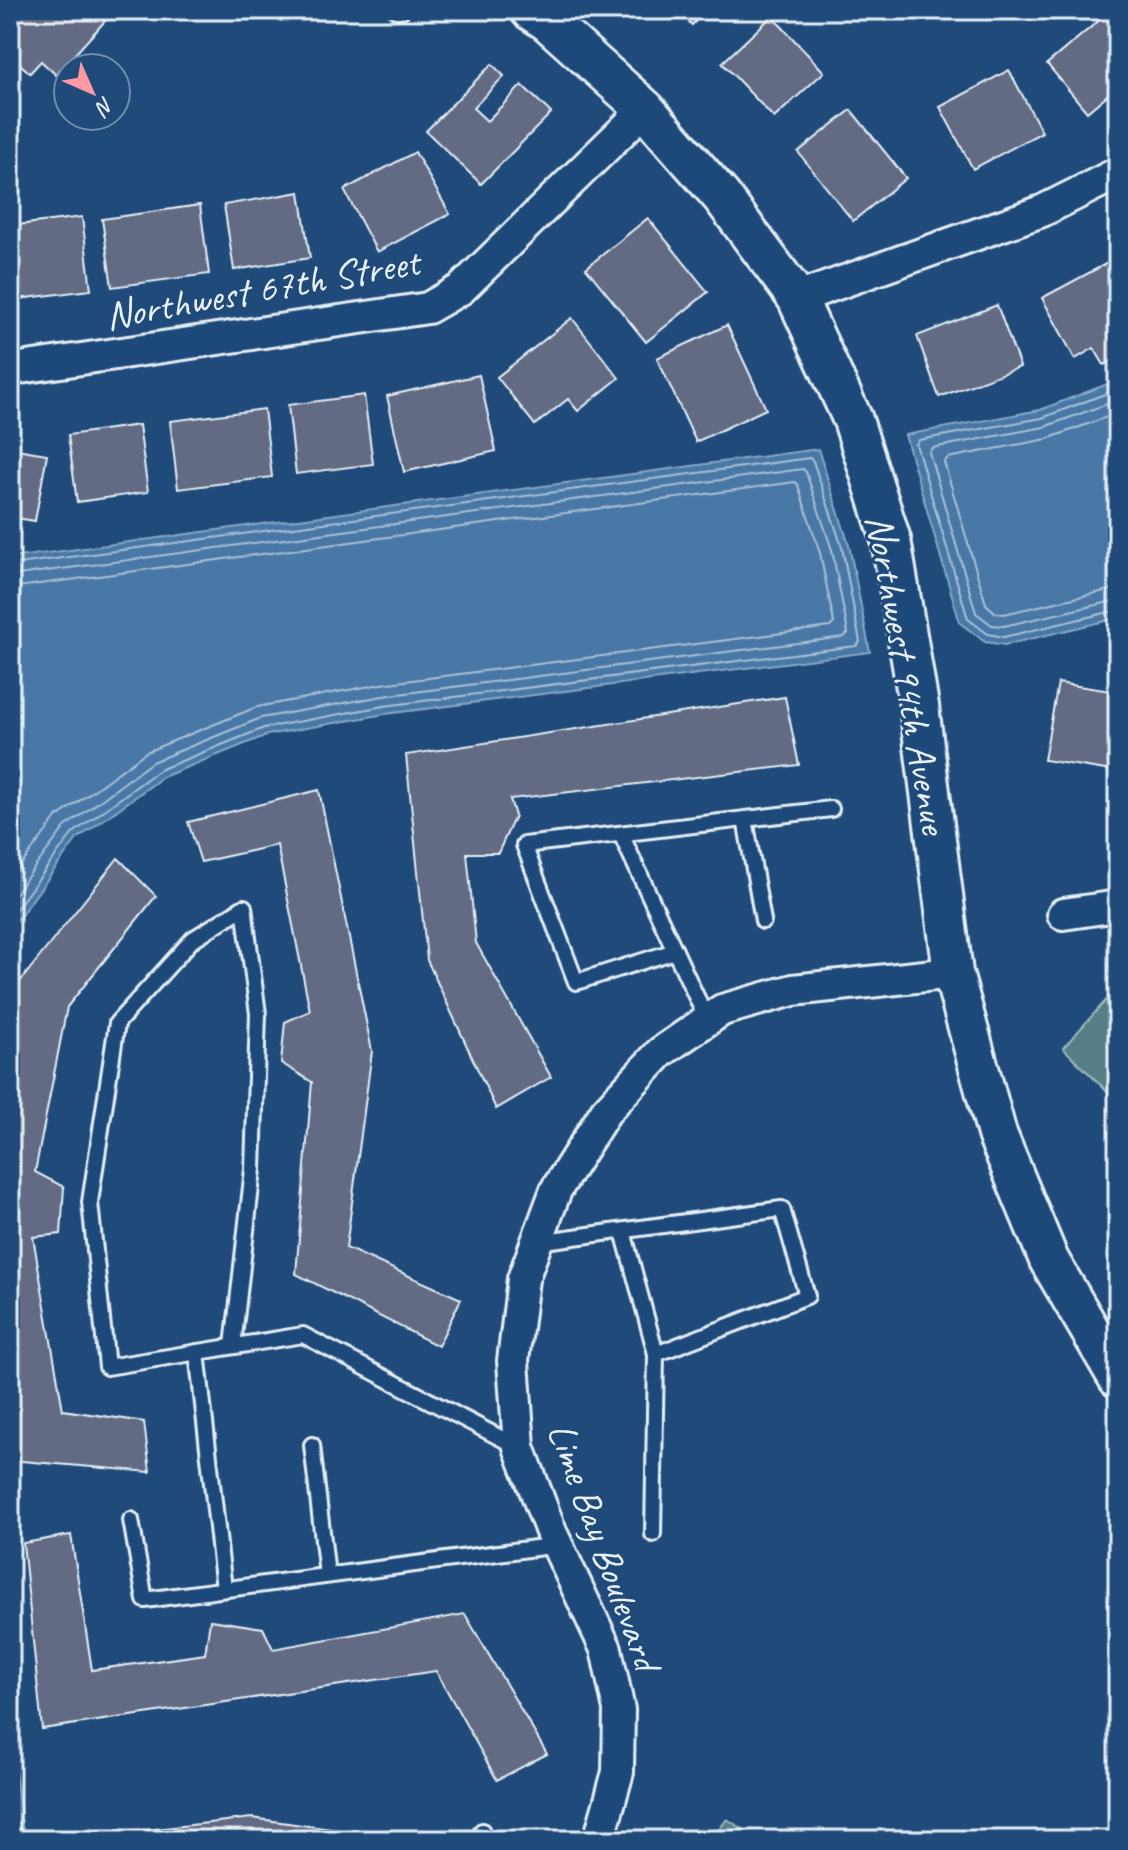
<svg xmlns="http://www.w3.org/2000/svg" width="1128" height="1850" font-family="Caveat,sans-serif">
<style>
.green{fill:#547e86;stroke:#9eb8bf;stroke-width:2}
.water{fill:#4a78a6;stroke:#89a8c7;stroke-width:2}
.lines{fill:none;stroke-linecap:round;stroke-linejoin:round}
.shore{stroke:#a9c1d7;stroke-width:2}
.building{fill:#626a84;stroke:#e8f1f8;stroke-width:2}
.service-casing{stroke:#e8f1f8;stroke-width:20}
.minor-casing{stroke:#e8f1f8;stroke-width:36}
.tertiary-casing{stroke:#e8f1f8;stroke-width:44}
.service{stroke:#1f4a7a;stroke-width:14}
.minor{stroke:#1f4a7a;stroke-width:30}
.tertiary{stroke:#1f4a7a;stroke-width:38}
.labels{text-anchor:middle;stroke-width:6;stroke-linejoin:round;paint-order:stroke}
.street-label{font-size:40px;fill:#e8f1f8;stroke:#1f4a7a}
</style>
<rect width="100%" height="100%" fill="#1f4a7a"/>
<filter id="ink" filterUnits="userSpaceOnUse"><feTurbulence type="fractalNoise" baseFrequency=".0125" numOctaves="2"/><feDisplacementMap in="SourceGraphic" scale="16" xChannelSelector="R" yChannelSelector="G"/><feConvolveMatrix kernelMatrix="1 2 1 2 8 2 1 2 1" color-interpolation-filters="sRGB"/></filter>
<g filter="url(#ink)">
<g class="green">
<path d="M1118 987V1102L1063 1048Z"/>
<path d="M727 1819 760 1840H711Z"/>
</g>
<g class="water">
<path d="M1118 380V618L1005 645 985 642 960 623 905 435 1040 410Z"/>
<path d="M818 449 849 545 870 652 385 714 267 735 163 777 77 839 10 930V558Z"/>
<path d="M10 1731 24 1840H10Z"/>
</g>
<g class="lines">
<g class="shore">
<path d="M1118 389 1042 418 919 440 916 444 968 619 988 634 1004 637 1118 610"/>
<path d="M1118 400 1044 427 932 448 929 452 976 613 992 625 1004 626 1118 600"/>
<path d="M1118 413 1047 439 948 458 944 462 986 604 996 613 1004 614 1118 588"/>
<path d="M10 565 810 458 813 461 842 547 860 642 856 646 384 706 264 728 159 770 73 833 10 917"/>
<path d="M10 576 803 469 806 472 832 550 848 633 844 637 383 696 261 718 152 762 65 827 10 900"/>
<path d="M10 588 795 482 798 485 820 553 834 623 830 627 381 684 257 707 146 752 56 818 10 880"/>
</g>
</g>
<g class="building">
<path d="M10 10H115L56 75 41 61 30 73 10 55Z"/>
<path d="M676 10H706L692 25Z"/>
<path d="M1108 13 1118 25V86L1087 112 1047 64Z"/>
<path d="M772 16 824 72 774 118 722 63Z"/>
<path d="M492 64 504 76 473 108 487 121 522 85 551 113 481 184 426 131Z"/>
<path d="M1009 70 1042 132 973 169 940 107Z"/>
<path d="M851 110 906 178 853 221 798 152Z"/>
<path d="M415 152 450 214 377 252 344 190Z"/>
<path d="M300 192 310 258 234 270 224 205Z"/>
<path d="M200 205 209 274 112 287 102 219Z"/>
<path d="M82 217 91 290 10 300V226Z"/>
<path d="M648 218 708 292 646 342 586 268Z"/>
<path d="M1111 261 1118 274V357L1104 365 1094 348 1075 359 1042 298Z"/>
<path d="M997 305 1020 367 939 397 917 336Z"/>
<path d="M572 318 619 378 578 411 568 399 535 425 497 377Z"/>
<path d="M727 325 766 409 696 442 657 358Z"/>
<path d="M479 375 496 451 404 472 387 396Z"/>
<path d="M364 395 373 464 296 474 288 405Z"/>
<path d="M264 409 272 477 178 489 170 421Z"/>
<path d="M139 425 148 492 77 502 68 435Z"/>
<path d="M10 448 47 454 35 521 10 517Z"/>
<path d="M1058 683 1118 692V772L1044 760Z"/>
<path d="M785 697 799 765 510 799 515 816 498 853H467L476 943 551 1077 496 1109 427 960 406 755Z"/>
<path d="M319 790 372 1051 346 1248 461 1299 438 1346 296 1274 312 1082 281 1063 285 1022 310 1011 277 845 201 862 188 822Z"/>
<path d="M118 858 156 896 67 1007 35 1172 64 1187 61 1234 33 1237 63 1410 144 1422 150 1472 10 1460 11 993Z"/>
<path d="M71 1535 92 1670 205 1654 210 1620 263 1628 273 1649 465 1614 547 1754 497 1780 436 1671 42 1729 23 1543Z"/>
<path d="M252 1818 409 1840 68 1839Z"/>
</g>
<g class="lines">
<g class="service-casing">
<g id="service">
<path d="M396 10H402"/>
<path d="M745 819 763 921"/>
<path d="M621 834 707 1020"/>
<path d="M675 951 576 982 524 845 831 809"/>
<path d="M623 1231 656 1354"/>
<path d="M537 1242 782 1209 807 1296 656 1354 653 1534"/>
<path d="M233 1346 253 1169 258 1014 244 907 193 939 117 1023 90 1202 107 1367 303 1335 518 1447"/>
<path d="M197 1352 224 1589"/>
<path d="M312 1445 327 1575"/>
<path d="M131 1520 145 1600 558 1545"/>
<path d="M480 1840 482 1831"/>
</g>
</g>
<g class="minor-casing">
<g id="minor">
<path d="M797 298 1042 211 1118 173"/>
<path d="M10 365 20 368 428 308 461 289 645 109"/>
<path d="M1063 914 1118 906"/>
<path d="M599 1840 618 1772 619 1710 606 1649 551 1532 519 1447 513 1361 523 1279 556 1190 606 1111 661 1052 722 1010 793 990 953 973"/>
</g>
</g>
<g class="tertiary-casing">
<path id="tertiary" d="M530 10 547 21 645 109 722 197 797 298 853 420 891 540 919 706 953 973 997 1134 1049 1260 1118 1378"/>
</g>
<use href="#service" class="service"/>
<use href="#minor" class="minor"/>
<use href="#tertiary" class="tertiary"/>
</g>
</g>
<g class="labels">
<g class="street-label">
<text transform="translate(262 288) rotate(-10)" y="14">Northwest 67th Street</text>
<text transform="translate(908 674) rotate(80)" y="14">Northwest 94th Avenue</text>
<text transform="translate(605 1546) rotate(70)" y="14">Lime Bay Boulevard</text>
</g>
</g>
<rect width="1128" height="1850" fill="none" stroke="#1f4a7a" stroke-width="40"/>
<rect x="20" y="20" width="1088" height="1810" fill="none" stroke="#e8f1f8" stroke-width="3" filter="url(#ink)"/>
<g transform="translate(92 92) rotate(135)"><circle r="38" fill="#1f4a7a" stroke="#6f8dac" stroke-width="2"/>
<path d="M0-6L14 30L0 20L-14 30Z" fill="#ff9aa2"/>
<text y="-12" font-size="22" font-weight="bold" text-anchor="middle" fill="#e8f1f8">N</text>
</g>
</svg>
